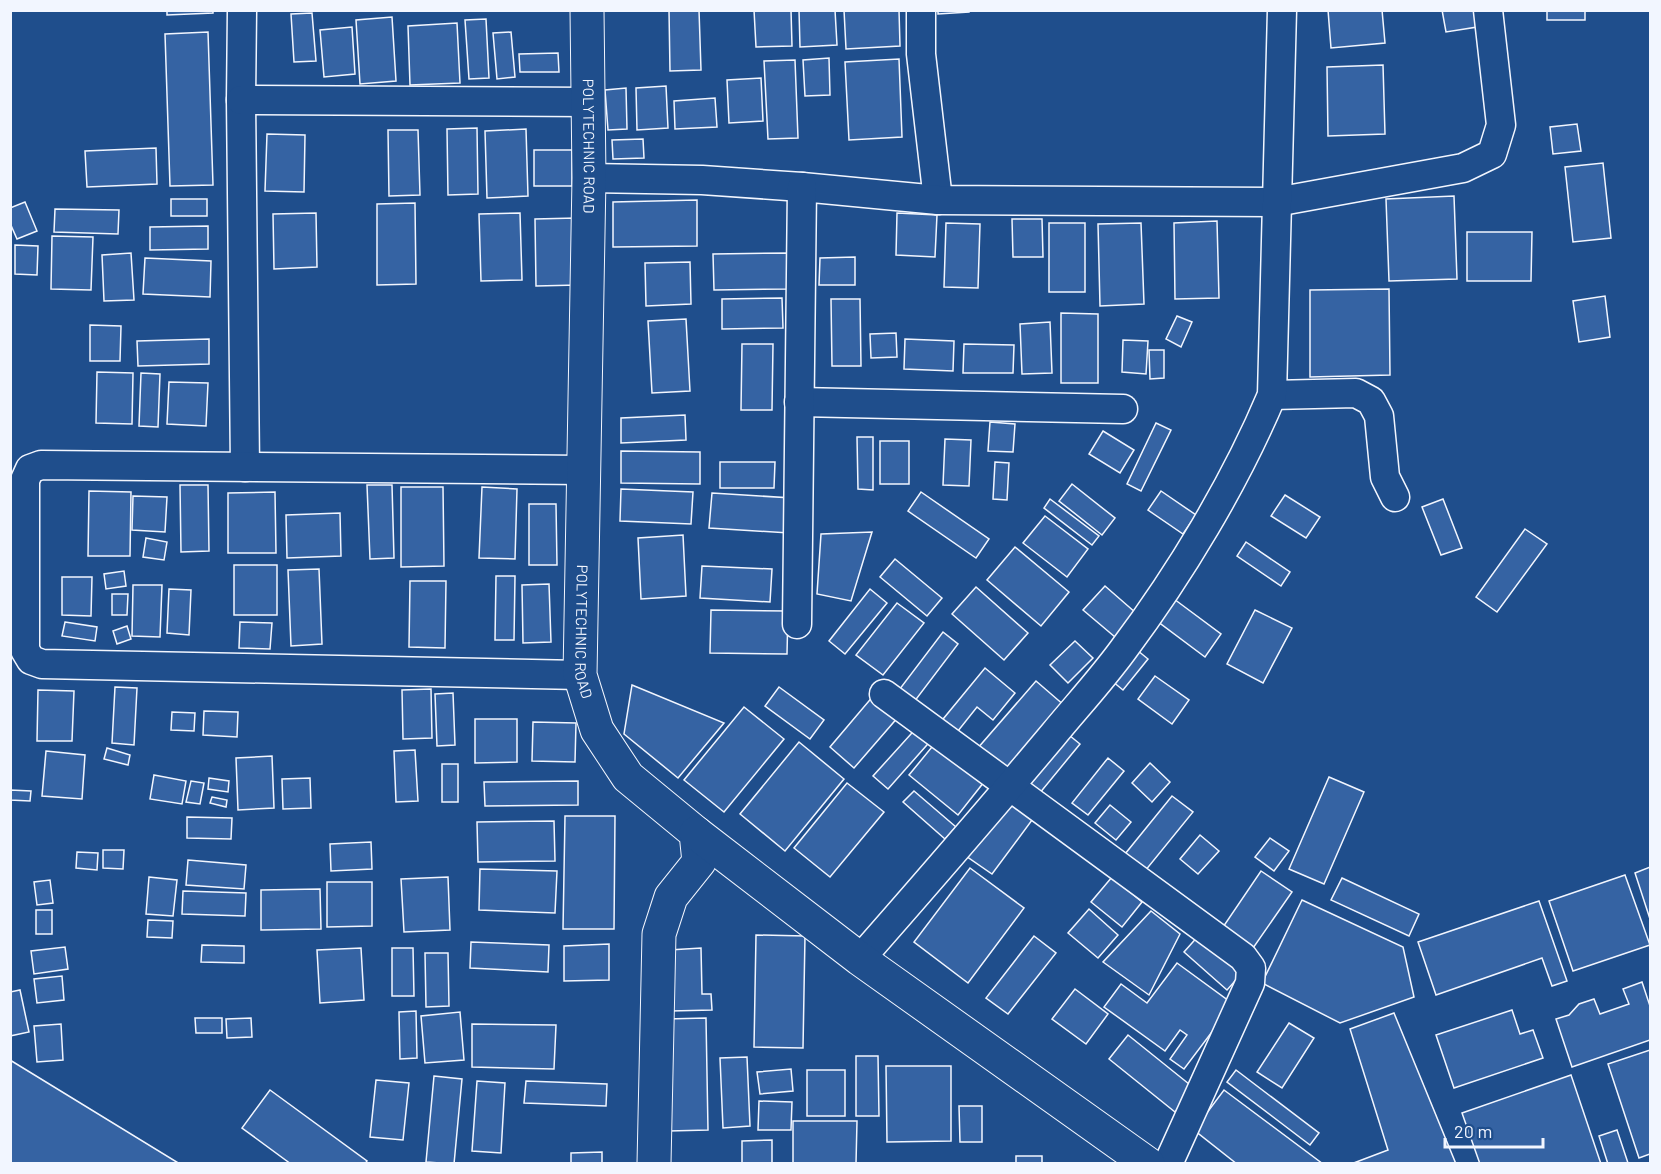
<svg xmlns="http://www.w3.org/2000/svg" width="1661" height="1174" font-family="Barlow,sans-serif">
<style>
.building{fill:#3563a3;stroke:#f2f6ff;stroke-width:1.5}
.lines{fill:none;stroke-linecap:round;stroke-linejoin:round}
.street-casing{stroke:#f2f6ff;stroke-width:31}
.secondary-casing{stroke:#f2f6ff;stroke-width:35}
.street{stroke:#1f4e8c;stroke-width:28}
.secondary{stroke:#1f4e8c;stroke-width:33}
.labels{text-anchor:middle;stroke-width:4.5;stroke-linejoin:round;paint-order:stroke}
.street-label{font-size:15px;fill:#f2f6ff;stroke:#1f4e8c}
</style>
<rect width="100%" height="100%" fill="#1f4e8c"/>
<g class="building">
<path d="M167 10H213V13L167 15Z"/>
<path d="M669 10H699L701 70 670 71Z"/>
<path d="M754 10H791L792 46 756 47Z"/>
<path d="M799 10H835L837 45 800 47Z"/>
<path d="M844 10H899L900 46 846 49Z"/>
<path d="M938 10H969V12L938 14Z"/>
<path d="M1328 10H1382L1385 43 1331 48Z"/>
<path d="M1442 10H1475L1477 27 1446 32Z"/>
<rect x="1547" y="10" width="38" height="10"/>
<path d="M312 13 316 61 294 62 291 14Z"/>
<path d="M392 17 396 81 360 84 356 20Z"/>
<path d="M486 19 489 78 469 79 465 20Z"/>
<path d="M457 23 460 83 410 85 408 26Z"/>
<path d="M352 27 355 74 324 77 320 30Z"/>
<path d="M208 32 213 185 170 186 165 34Z"/>
<path d="M511 32 515 77 497 79 493 33Z"/>
<path d="M558 53 559 72H520L519 54Z"/>
<path d="M829 58 830 95 805 96 803 60Z"/>
<path d="M899 59 902 137 849 140 845 62Z"/>
<path d="M795 60 798 138 768 139 764 61Z"/>
<path d="M1383 65 1385 134 1328 136 1327 67Z"/>
<path d="M761 78 763 121 729 123 727 80Z"/>
<path d="M666 86 668 128 637 130 636 88Z"/>
<path d="M626 88 627 129 608 130 605 90Z"/>
<path d="M715 98 717 127 675 129 674 101Z"/>
<path d="M1577 124 1581 151 1553 154 1550 127Z"/>
<path d="M477 128 478 194 448 195 447 129Z"/>
<path d="M526 129 528 196 487 198 485 131Z"/>
<path d="M388 130H418L420 195 389 196Z"/>
<path d="M267 134 305 135 304 192 265 191Z"/>
<path d="M643 139 644 158 613 159 612 140Z"/>
<path d="M156 148 157 184 87 187 85 151Z"/>
<rect x="534" y="150" width="38" height="36"/>
<path d="M1603 163 1611 238 1573 242 1565 167Z"/>
<path d="M1454 196 1457 279 1389 281 1386 199Z"/>
<rect x="171" y="199" width="36" height="17"/>
<path d="M697 200V246L613 247V202Z"/>
<path d="M25 202 37 231 17 239 10 223V208Z"/>
<path d="M415 203 416 284 377 285V204Z"/>
<path d="M55 209 119 210 118 234 54 232Z"/>
<path d="M316 213 317 267 274 269 273 214Z"/>
<path d="M520 213 522 280 481 281 479 214Z"/>
<path d="M897 213 937 215 935 257 896 255Z"/>
<path d="M576 218 578 285 536 286 535 219Z"/>
<path d="M1012 219H1042L1043 257H1013Z"/>
<path d="M1217 221 1219 298 1175 299 1174 223Z"/>
<path d="M946 223 980 224 978 288 944 287Z"/>
<rect x="1049" y="223" width="36" height="69"/>
<path d="M1141 223 1144 304 1100 306 1098 224Z"/>
<path d="M208 226V249L150 250V227Z"/>
<path d="M1467 232H1532L1531 281H1467Z"/>
<path d="M52 236 93 237 91 290 51 289Z"/>
<path d="M15 245 38 246 37 275 15 274Z"/>
<path d="M131 253 134 300 104 301 102 255Z"/>
<path d="M788 253V289L714 290 713 254Z"/>
<path d="M855 257V285H819L820 258Z"/>
<path d="M145 258 211 261 210 297 143 294Z"/>
<path d="M690 262 691 304 646 306 645 263Z"/>
<path d="M1389 289 1390 375 1310 377V290Z"/>
<path d="M1605 296 1610 337 1579 342 1573 301Z"/>
<path d="M782 298 783 328 722 329V299Z"/>
<path d="M831 299H860L861 366H832Z"/>
<path d="M1061 313 1098 314V383H1061Z"/>
<path d="M1177 316 1192 322 1181 347 1166 339Z"/>
<path d="M686 319 690 391 652 393 648 321Z"/>
<path d="M1050 322 1052 373 1022 374 1020 324Z"/>
<path d="M90 325 121 326 120 361H90Z"/>
<path d="M896 333 897 357 871 358 870 334Z"/>
<path d="M209 339V364L138 366 137 341Z"/>
<path d="M905 339 954 341 953 371 904 369Z"/>
<path d="M1123 340 1148 341 1146 374 1122 372Z"/>
<path d="M742 344H773L772 410H741Z"/>
<path d="M964 344 1014 345 1013 373H963Z"/>
<path d="M1149 350H1164V378L1150 379Z"/>
<path d="M97 372 133 373 132 424 96 423Z"/>
<path d="M141 373 160 374 158 427 139 426Z"/>
<path d="M169 382 208 383 206 426 167 424Z"/>
<path d="M685 415 686 440 621 443V418Z"/>
<path d="M990 422 1015 424 1013 452 988 451Z"/>
<path d="M1156 423 1171 430 1141 491 1127 484Z"/>
<path d="M1103 431 1134 450 1120 473 1089 454Z"/>
<path d="M857 437H873V490L858 489Z"/>
<path d="M945 439 971 440 969 486 943 485Z"/>
<rect x="880" y="441" width="29" height="43"/>
<path d="M621 451 700 452V484L621 483Z"/>
<path d="M720 462H775L774 488H720Z"/>
<path d="M995 462 1009 463 1007 500 993 499Z"/>
<path d="M1072 484 1115 518 1102 535 1059 501Z"/>
<path d="M180 485H208L209 551 181 552Z"/>
<path d="M367 485H392L394 558 370 559Z"/>
<path d="M401 487H443L444 566 401 567Z"/>
<path d="M482 487 517 489 515 559 479 558Z"/>
<path d="M621 489 693 492 691 524 620 521Z"/>
<path d="M89 491 131 492 130 556H88Z"/>
<path d="M1161 491 1196 515 1183 534 1148 510Z"/>
<path d="M275 492 276 553H228V493Z"/>
<path d="M921 492 989 539 976 558 908 511Z"/>
<path d="M712 493 792 498 789 533 709 528Z"/>
<path d="M1285 495 1320 517 1306 538 1271 516Z"/>
<path d="M133 496 167 497 165 532 132 530Z"/>
<path d="M1050 499 1099 536 1092 545 1044 508Z"/>
<path d="M1443 499 1462 548 1441 555 1422 507Z"/>
<path d="M529 504H556L557 565H529Z"/>
<path d="M340 513 341 556 287 558 286 515Z"/>
<path d="M1045 516 1088 549 1067 577 1023 543Z"/>
<path d="M1525 529 1547 544 1497 612 1476 597Z"/>
<path d="M872 532 851 601 817 594 821 534Z"/>
<path d="M683 535 686 596 641 599 638 538Z"/>
<path d="M146 538 167 542 164 560 143 557Z"/>
<path d="M1246 542 1290 572 1281 586 1237 556Z"/>
<path d="M1015 547 1069 592 1041 626 987 580Z"/>
<path d="M895 559 942 598 927 616 880 577Z"/>
<rect x="234" y="565" width="43" height="50"/>
<path d="M702 566 772 569 770 602 700 598Z"/>
<path d="M319 569 322 644 291 646 288 570Z"/>
<path d="M124 571 126 586 106 589 104 574Z"/>
<path d="M496 576H515L514 640H495Z"/>
<path d="M62 577H92L91 616 62 615Z"/>
<path d="M410 581H446L445 648 409 647Z"/>
<path d="M549 584 551 642 523 643 522 585Z"/>
<path d="M133 585H162L160 637 132 636Z"/>
<path d="M1105 586 1136 613 1115 637 1083 610Z"/>
<path d="M976 587 1028 633 1004 660 952 614Z"/>
<path d="M169 589 191 590 189 635 167 633Z"/>
<path d="M870 589 887 603 845 654 829 641Z"/>
<path d="M112 594H128L127 615H112Z"/>
<path d="M1174 599 1221 634 1205 657 1157 621Z"/>
<path d="M897 603 924 623 883 675 856 655Z"/>
<path d="M711 610 788 611 787 654 710 653Z"/>
<path d="M1255 610 1292 628 1263 683 1227 664Z"/>
<path d="M65 622 97 627 95 641 62 636Z"/>
<path d="M240 622 272 623 270 649 239 648Z"/>
<path d="M127 626 131 639 117 644 113 631Z"/>
<path d="M943 632 958 644 914 702 899 690Z"/>
<path d="M1075 641 1093 658 1068 683 1050 665Z"/>
<path d="M1137 650 1148 659 1123 690 1112 681Z"/>
<path d="M985 668 1015 693 993 720 977 707 954 736 939 724Z"/>
<path d="M1155 676 1189 700 1172 724 1138 699Z"/>
<path d="M1036 681 1065 706 1006 775 977 749Z"/>
<path d="M632 685 724 723 678 778 624 734Z"/>
<path d="M115 687 137 688 134 745 112 743Z"/>
<path d="M779 687 824 720 810 739 765 706Z"/>
<path d="M431 689 432 738 403 739 402 690Z"/>
<path d="M38 690 74 691 72 741H37Z"/>
<path d="M453 693 455 745 437 746 435 694Z"/>
<path d="M874 695 899 716 854 768 830 747Z"/>
<path d="M744 707 784 739 724 812 684 780Z"/>
<path d="M204 711 238 712 237 737 203 735Z"/>
<path d="M172 712 195 713 194 731 171 730Z"/>
<path d="M475 719H517V762L475 763Z"/>
<path d="M533 722 576 723 575 762 532 761Z"/>
<path d="M920 724 934 737 888 789 873 776Z"/>
<path d="M1064 731 1080 744 1039 794 1024 782Z"/>
<path d="M799 742 844 779 785 851 740 814Z"/>
<path d="M936 742 984 782 958 815 909 775Z"/>
<path d="M107 748 130 755 128 765 104 759Z"/>
<path d="M415 750 418 801 396 802 394 751Z"/>
<path d="M46 751 85 755 82 799 42 796Z"/>
<path d="M272 756 274 808 238 810 236 758Z"/>
<path d="M1108 758 1124 771 1088 815 1072 803Z"/>
<path d="M1150 763 1170 782 1152 802 1132 783Z"/>
<rect x="442" y="764" width="16" height="38"/>
<path d="M154 775 186 781 182 804 150 799Z"/>
<path d="M1329 777 1364 792 1324 884 1289 869Z"/>
<path d="M209 778 229 781 228 792 208 789Z"/>
<path d="M310 778 311 808 283 809 282 779Z"/>
<path d="M191 781 204 783 200 804 186 802Z"/>
<path d="M578 781V805L485 806 484 782Z"/>
<path d="M847 783 884 812 830 877 794 848Z"/>
<path d="M10 790 31 791 30 801 10 800Z"/>
<path d="M914 791 956 827 945 839 903 802Z"/>
<path d="M1013 793 1038 812 992 874 966 856Z"/>
<path d="M1172 796 1193 812 1145 871 1125 854Z"/>
<path d="M212 797 227 800 226 807 210 803Z"/>
<path d="M1110 805 1131 822 1116 840 1095 823Z"/>
<path d="M565 816H615L614 929H563Z"/>
<path d="M187 817 232 818 231 839 187 838Z"/>
<path d="M554 821 555 861 478 862 477 822Z"/>
<path d="M1200 835 1219 851 1198 874 1180 859Z"/>
<path d="M1270 838 1289 851 1274 871 1255 857Z"/>
<path d="M371 842 372 869 331 871 330 844Z"/>
<path d="M103 850H124L123 869 103 868Z"/>
<path d="M77 852 98 853 97 870 76 868Z"/>
<path d="M188 860 246 865 244 889 186 885Z"/>
<path d="M1650 867V919L1635 873Z"/>
<path d="M970 868 1024 908 968 983 914 942Z"/>
<path d="M480 869 557 871 555 913 479 910Z"/>
<path d="M1261 871 1292 892 1251 951 1221 930Z"/>
<path d="M1625 875 1650 945 1573 971 1549 901Z"/>
<path d="M149 877 177 880 173 916 146 914Z"/>
<path d="M448 877 450 930 404 932 401 879Z"/>
<path d="M1112 877 1142 902 1122 927 1091 902Z"/>
<path d="M1342 878 1419 914 1409 936 1331 900Z"/>
<path d="M50 880 53 903 37 905 34 882Z"/>
<path d="M327 882H372V926L327 927Z"/>
<path d="M320 889 321 929 261 930V890Z"/>
<path d="M183 891 246 893 245 916 182 914Z"/>
<path d="M1302 900 1403 947 1414 997 1340 1023 1262 983Z"/>
<path d="M1539 901 1567 981 1552 986 1542 958 1436 995 1418 942Z"/>
<path d="M1089 909 1118 935 1098 958 1068 933Z"/>
<rect x="36" y="910" width="16" height="24"/>
<path d="M1151 911 1180 934 1149 995 1103 962Z"/>
<path d="M148 920 173 921 172 938 147 937Z"/>
<path d="M1200 934 1243 972 1227 990 1184 952Z"/>
<path d="M756 935 805 936 803 1048 754 1047Z"/>
<path d="M1034 936 1056 953 1008 1014 986 998Z"/>
<path d="M471 942 549 945 548 972 470 968Z"/>
<path d="M609 944V980L564 981V946Z"/>
<path d="M202 945 244 946V963L201 962Z"/>
<path d="M65 947 68 969 34 974 31 951Z"/>
<path d="M361 948 364 1000 320 1003 317 950Z"/>
<path d="M392 948H413L414 996H392Z"/>
<path d="M701 948 702 994H711L712 1010 671 1011 669 950Z"/>
<path d="M425 953H448L449 1006 426 1007Z"/>
<path d="M1177 963 1233 1004 1184 1069 1170 1059 1187 1035 1180 1030 1165 1051 1104 1007 1121 984 1147 1003Z"/>
<path d="M62 976 64 1000 37 1003 34 979Z"/>
<path d="M1642 982 1650 1006V1040L1572 1067 1556 1019 1569 1015 1579 1004 1594 999 1600 1014 1629 1004 1623 989Z"/>
<path d="M1075 989 1108 1014 1086 1044 1052 1019Z"/>
<path d="M20 990 29 1032 10 1036V992Z"/>
<path d="M1512 1010 1520 1034 1533 1030 1543 1058 1454 1088 1436 1035Z"/>
<path d="M416 1011 417 1058 400 1059 399 1012Z"/>
<path d="M460 1012 464 1060 425 1063 421 1016Z"/>
<path d="M1394 1013 1456 1164H1351L1388 1150 1350 1029Z"/>
<path d="M195 1018H222V1033H196Z"/>
<path d="M251 1018 252 1037 227 1038 226 1019Z"/>
<path d="M706 1018 708 1130 669 1131 666 1019Z"/>
<path d="M1289 1023 1314 1038 1282 1088 1257 1072Z"/>
<path d="M61 1024 63 1060 37 1062 34 1026Z"/>
<path d="M472 1024 556 1025 554 1069 472 1067Z"/>
<path d="M1128 1035 1194 1088 1175 1112 1109 1059Z"/>
<path d="M1650 1050V1154L1639 1158 1608 1064Z"/>
<path d="M856 1056H878L879 1116H856Z"/>
<path d="M747 1057 750 1126 723 1128 720 1058Z"/>
<path d="M10 1060 180 1164H10Z"/>
<path d="M886 1066H951V1141L887 1142Z"/>
<path d="M791 1069 793 1091 760 1094 757 1072Z"/>
<rect x="807" y="1070" width="38" height="46"/>
<path d="M1236 1070 1319 1133 1310 1145 1227 1082Z"/>
<path d="M1571 1075 1601 1164H1480L1462 1113Z"/>
<path d="M434 1076 462 1079 454 1164 426 1162Z"/>
<path d="M376 1080 409 1083 403 1140 370 1137Z"/>
<path d="M477 1081 505 1083 501 1153 472 1151Z"/>
<path d="M526 1081 607 1084 606 1106 524 1103Z"/>
<path d="M270 1090 367 1161 365 1164H291L242 1128Z"/>
<path d="M1224 1090 1323 1164H1237L1194 1130Z"/>
<path d="M759 1101 792 1102 791 1130H758Z"/>
<path d="M959 1106H982V1142H960Z"/>
<path d="M793 1121H857L856 1164H793Z"/>
<path d="M1617 1130 1628 1163 1608 1164 1599 1136Z"/>
<path d="M772 1140V1164H742V1141Z"/>
<path d="M602 1152V1164H571V1153Z"/>
<rect x="1016" y="1156" width="26" height="8"/>
</g>
<g class="lines">
<g class="street-casing">
<g id="street">
<path d="M242 10 241 100 245 467"/>
<path d="M921 10V54L938 200"/>
<path d="M241 100 588 102"/>
<path d="M589 178 702 180 802 187 938 200 1276 202 1463 168 1492 154 1501 125 1488 10"/>
<path d="M1272 395 1356 393 1371 401 1379 416 1385 477 1395 497"/>
<path d="M799 402 1123 409"/>
<path d="M797 624 802 187"/>
<path d="M580 675 42 664 31 660 25 650V480L30 469 41 465 583 470"/>
<path d="M884 694 1243 957 1251 968 1250 983 1168 1164"/>
<path d="M860 959C925 885 990 810 1053 735 1076 707 1101 680 1123 650 1180 574 1235 483 1272 395L1282 10"/>
</g>
</g>
<g class="secondary-casing">
<g id="secondary">
<path id="s1" d="M587 10 589 178 580 675 597 730 628 777 696 833 699 862 671 897 659 934 654 1164"/>
<path d="M696 833 860 959 1148 1164"/>
</g>
</g>
<use href="#street" class="street"/>
<use href="#secondary" class="secondary"/>
</g>
<g class="labels">
<g class="street-label">
<text dy="5" stroke="none"><textPath href="#s1" startOffset="136">POLYTECHNIC ROAD</textPath></text>
<text dy="5" stroke="none"><textPath href="#s1" startOffset="622">POLYTECHNIC ROAD</textPath></text>
</g>
</g>
<rect width="1661" height="1174" fill="none" stroke="#f2f6ff" stroke-width="24"/>
<path d="M1445 1138v9h98v-9" fill="none" stroke="#f2f6ff" stroke-width="3"/>
<text x="1454" y="1138" font-size="18" fill="#f2f6ff" stroke="#1f4e8c" stroke-width="4.5" paint-order="stroke">20 m</text>
</svg>
